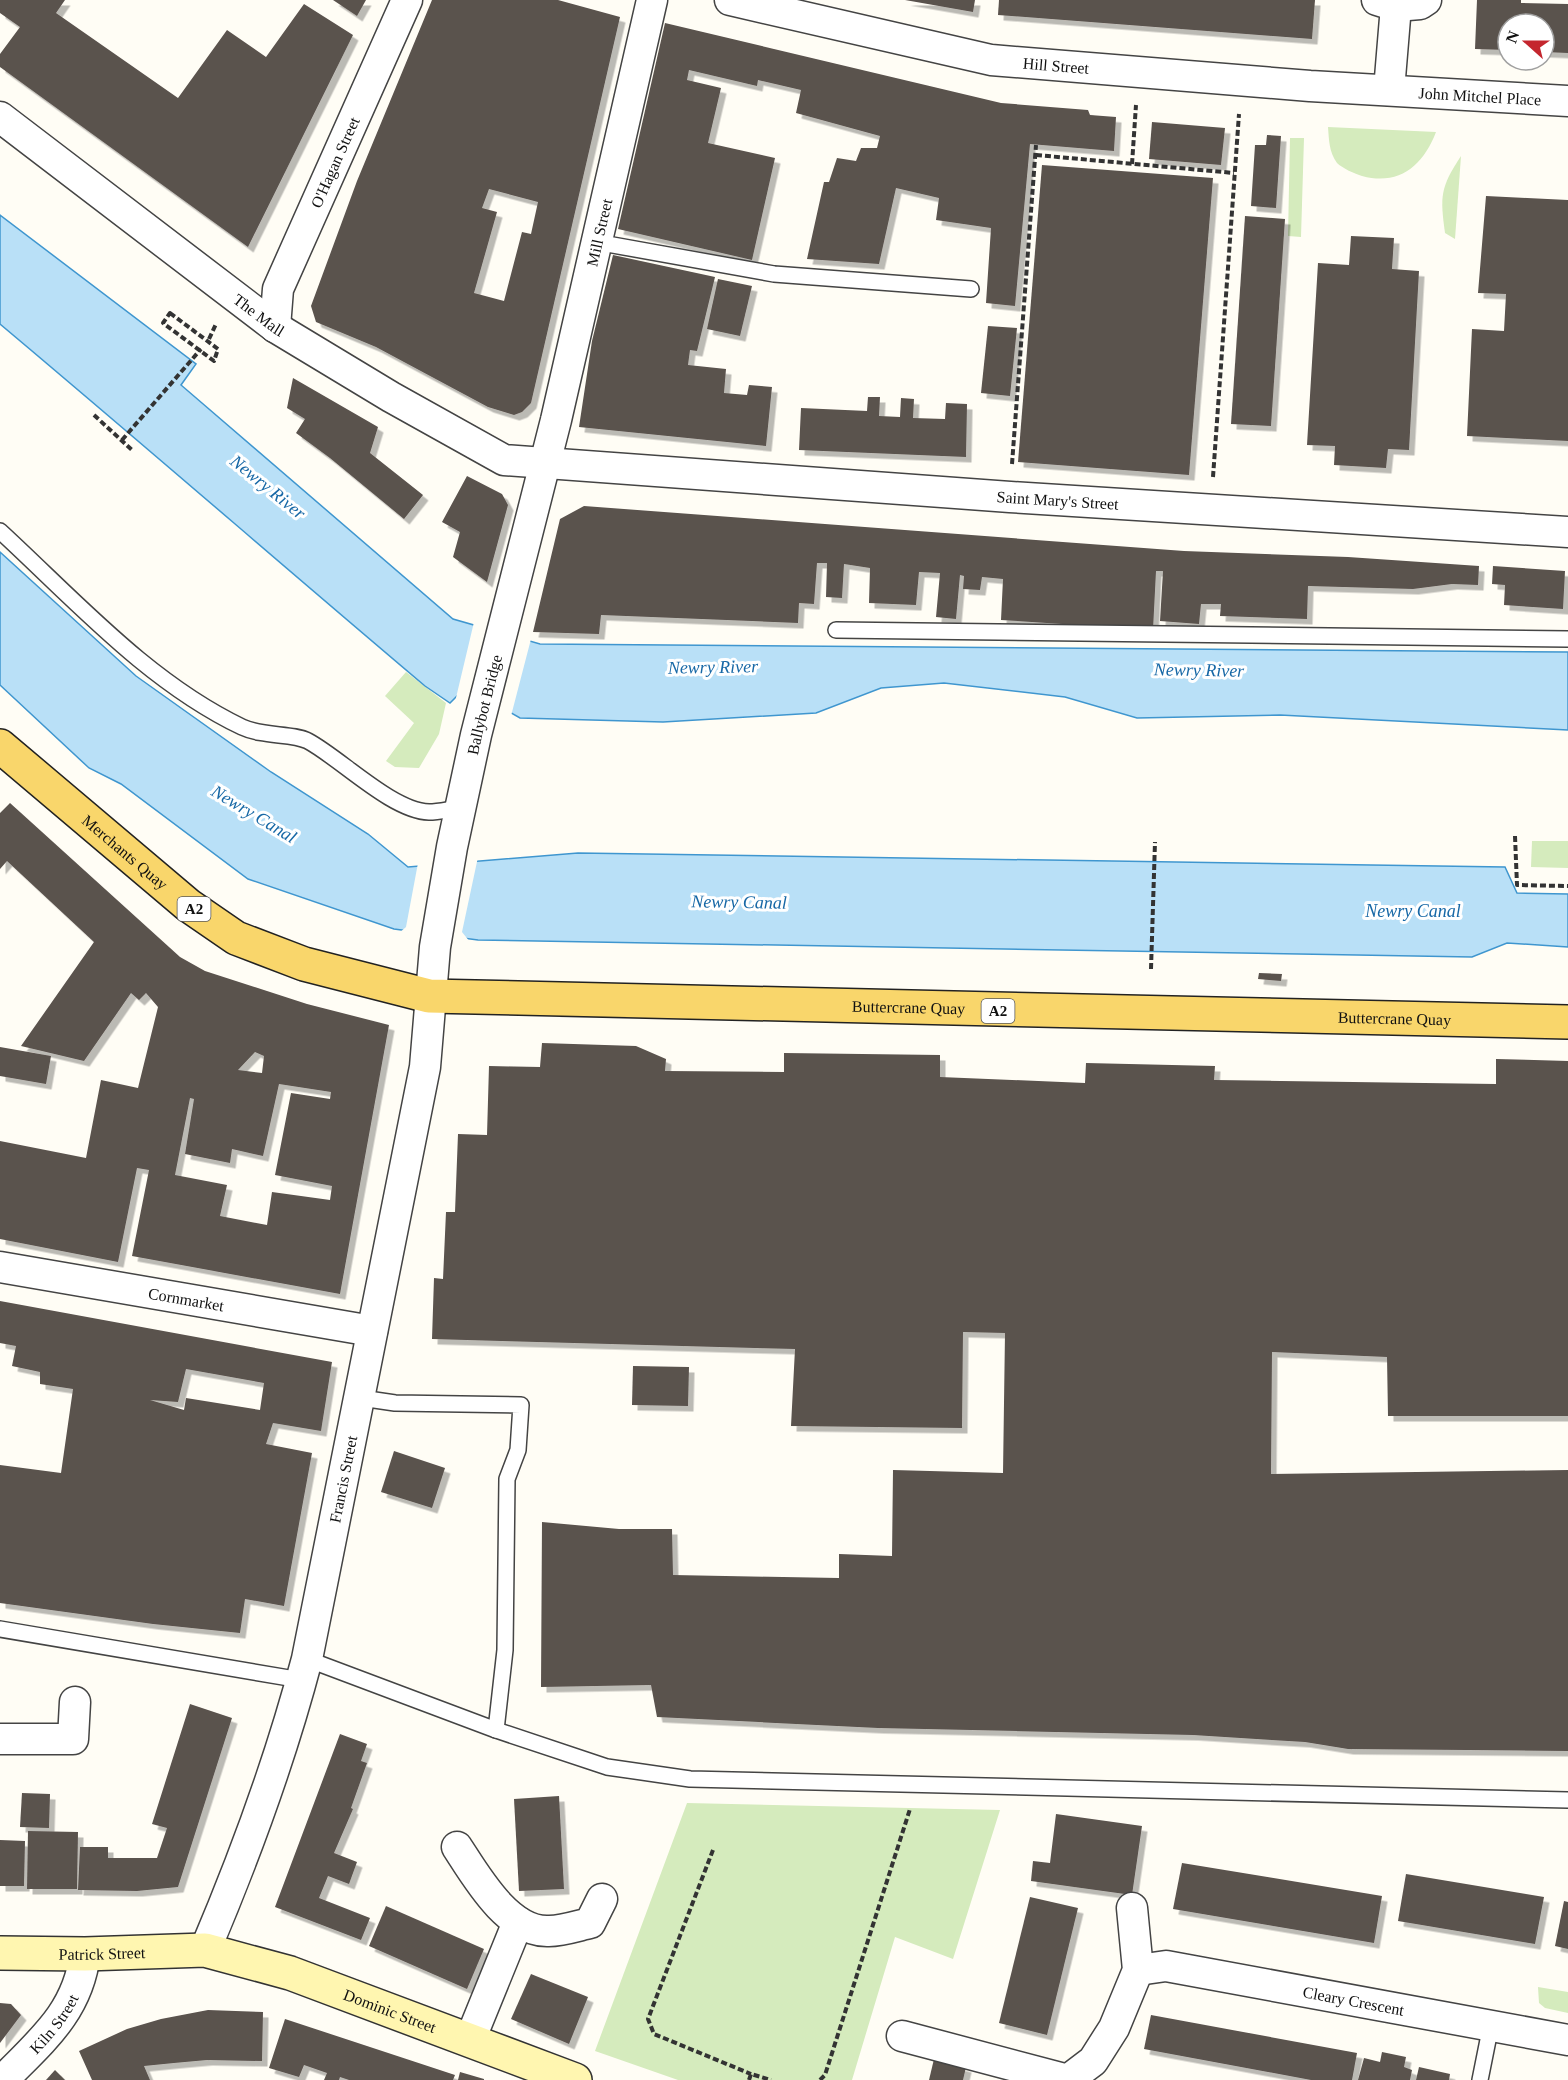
<svg xmlns="http://www.w3.org/2000/svg" width="1568" height="2080" font-family="'Times New Roman',serif">
<style>
.green{fill:#d5ebbd}
.water{fill:#b9e0f7;stroke:#3f96cf;stroke-width:1.5}
.pier{fill:#fffdf5}
.building{fill:#5a524d;fill-rule:evenodd;filter:url(#shadow)}
.lines{fill:none;stroke-linecap:round;stroke-linejoin:round}
.service-casing{stroke:#444;stroke-width:18}
.minor-casing{stroke:#444;stroke-width:33}
.secondary-casing{stroke:#333;stroke-width:36}
.primary-casing{stroke:#222;stroke-width:36}
.path{stroke:#333;stroke-width:4;stroke-dasharray:6 3;stroke-linecap:butt}
.service{stroke:#fff;stroke-width:15}
.minor{stroke:#fff;stroke-width:30}
.secondary{stroke:#fff6b0;stroke-width:33}
.primary{stroke:#f9d66b;stroke-width:33}
.labels{text-anchor:middle;stroke-width:6;stroke-linejoin:round;paint-order:stroke}
.shield{fill:#fff;stroke:#585858;stroke-width:1.5}
.shield-label{font-size:15px;font-weight:bold;fill:#111}
.street-label{font-size:16px;fill:#111;stroke:#fff}
.water-label{font-size:18px;font-style:italic;fill:#1768a6;stroke:#fff}
</style>
<defs>
<filter id="shadow"><feDropShadow dx="5.5" dy="5.5" stdDeviation="0" flood-color="#0004"/></filter>
</defs>
<rect width="100%" height="100%" fill="#fffdf5"/>
<g class="green">
<path d="M1328 127 1436 132C1423 166 1399 186 1362 176 1355 174 1342 168 1337 163 1329 152 1329 140 1328 127Z"/>
<path d="M1290 138H1304L1301 237 1288 236Z"/>
<path d="M1461 156 1455 239 1445 233C1440 196 1440 188 1461 156Z"/>
<path d="M406 672 446 703 439 734 419 768 395 767 386 761 414 723 385 696Z"/>
<path d="M1532 841H1568V868L1531 867Z"/>
<path d="M687 1803 1000 1810 953 1959 895 1937 852 2080H678L595 2051Z"/>
<path d="M1538 1987 1568 1992V2013L1545 2008 1539 2003Z"/>
</g>
<g class="water">
<path d="M0 215 196 364 181 385 453 619 540 644 1568 652V730L1280 715 1137 718 1065 697 944 683 881 688 816 713 663 722 520 718 466 687 450 703 425 686C283 566 143 444 0 324Z"/>
<path d="M0 552 136 676 271 772 368 834 408 867 578 853 1505 867 1517 893 1568 894V947L1507 943 1472 957 478 940 394 929 248 879 121 784 89 768 0 685Z"/>
</g>
<g class="pier">
<path d="M474 622 531 639 511 716 467 691 455 702Z"/>
<path d="M478 857 462 932 470 942 399 933 406 927 418 863Z"/>
</g>
<g class="building">
<path d="M0 0H65L56 13 178 98 227 30 266 57 304 4 353 35 248 247 0 67V54L20 27 0 13Z"/>
<path d="M333 0H366L357 16Z"/>
<path d="M432 0H558L620 17 531 403 522 412 514 415 488 407 376 347 316 322 311 306 357 181ZM489 189 538 202 531 234 522 232 504 301 474 293 497 212 482 208Z"/>
<path d="M905 0H975L973 12Z"/>
<path d="M999 0H1315L1312 39 998 15Z"/>
<path d="M1477 0H1521V3L1568 4V53L1544 52V24H1508V50L1475 49Z"/>
<path d="M665 23 1001 103 1088 110 1090 115 1116 117 1114 151 1030 144 1015 306 986 303 991 228 936 220 939 198 896 188 879 264 807 259 824 182H829L837 158 856 161 861 148H877L880 136 796 113 801 90 758 80 757 86 689 70 687 80 721 88 708 143 775 158 752 260 618 229Z"/>
<path d="M1152 122 1225 128 1221 165 1149 159Z"/>
<path d="M1267 135 1281 136 1276 208 1251 206 1255 145H1266Z"/>
<path d="M1042 165 1213 178 1189 475 1018 462Z"/>
<path d="M1486 196 1568 200V441L1467 436 1472 329 1504 331 1506 294 1478 293Z"/>
<path d="M1245 216 1285 219 1271 426 1231 424Z"/>
<path d="M1351 236 1394 238 1392 269 1419 271 1409 450 1388 449 1386 468 1334 465 1335 446 1307 445 1318 263 1349 265Z"/>
<path d="M613 255 715 277 697 351 690 350 688 365 726 369 724 393 747 395 749 385 772 387 766 446 579 427 592 341Z"/>
<path d="M718 279 752 286 740 336 707 329Z"/>
<path d="M988 326 1017 328 1010 396 981 393Z"/>
<path d="M293 378 378 427 370 453 423 495 404 519 330 458 296 433 305 419 287 408Z"/>
<path d="M868 397H880L879 416 900 417 901 398 914 399 913 418 945 419 946 403 967 404 966 457 799 450 801 408 867 411Z"/>
<path d="M467 476 502 494 508 505 487 582 453 557 460 532 442 522Z"/>
<path d="M584 506 1184 551 1348 557 1479 566 1478 585 1452 584 1413 589 1308 586 1307 619 1220 616 1221 604H1201L1199 624 1160 621 1163 571H1156L1153 630 1001 620 1003 579 982 577 980 590 963 589 964 576 960 575 956 619 936 617 940 573 919 572 916 605 869 603 870 568 844 564 842 598 826 597 827 563H817L814 604 799 603 798 623 601 615 599 634 533 632 560 519Z"/>
<path d="M1493 566 1565 571 1563 609 1504 605 1505 585 1492 584Z"/>
<path d="M10 803 180 957 205 971 307 1004 389 1025 340 1294 132 1256 149 1170 137 1168 118 1262 0 1239V1141L86 1158 101 1080 138 1088 158 1007 146 993 139 1000 131 993 84 1061 21 1046 94 942 7 861 0 869V813ZM255 1052 264 1056 262 1073 238 1070ZM279 1084 331 1092 330 1099 291 1093 275 1175 332 1186 330 1200 272 1192 267 1225 220 1216 227 1185 175 1175 190 1098 194 1099 185 1154 230 1163 232 1149 263 1156Z"/>
<path d="M1259 973 1282 974 1281 981 1258 979Z"/>
<path d="M542 1043 636 1046 666 1059 665 1071 784 1072V1053L940 1055V1077L1085 1083 1086 1063 1215 1066 1214 1080 1496 1084V1059L1568 1061V1416H1388L1387 1357 1272 1352 1271 1474 1568 1470V1751L1348 1749 1305 1742 1193 1735 878 1728 657 1717 651 1685 541 1687 542 1522 619 1529H672L673 1575 839 1578V1554L892 1556 893 1470 1003 1473 1005 1333 963 1332 962 1428 791 1426 795 1349 432 1339 434 1278 443 1279 446 1212H455L458 1134 487 1135 489 1066 540 1067Z"/>
<path d="M0 1047 51 1056 46 1084 0 1076Z"/>
<path d="M0 1301 332 1362 321 1431 273 1423 266 1444 312 1453 284 1606 245 1599 240 1633 153 1624 0 1603V1465L61 1473 73 1389 40 1384V1372L12 1366 16 1346 0 1343ZM186 1369 264 1383 260 1410 186 1398 184 1410 150 1400 178 1402Z"/>
<path d="M633 1366 689 1367 688 1406 632 1405Z"/>
<path d="M394 1451 445 1468 432 1508 381 1492Z"/>
<path d="M190 1704 232 1718 178 1887 137 1891 78 1890 80 1847H108V1858H157L167 1828 152 1824Z"/>
<path d="M340 1734 367 1744 361 1761 367 1763 351 1808 353 1809 334 1853 357 1862 349 1884 328 1876 319 1898 370 1918 361 1940 275 1907Z"/>
<path d="M22 1793 50 1794 49 1828 20 1827Z"/>
<path d="M559 1796 564 1889 519 1891 514 1799Z"/>
<path d="M1056 1814 1142 1826 1132 1895 1031 1881 1033 1861 1050 1863Z"/>
<path d="M28 1831 78 1832 77 1889H27Z"/>
<path d="M0 1840 25 1841 24 1886H0Z"/>
<path d="M1182 1863 1382 1896 1374 1943 1173 1909Z"/>
<path d="M1406 1874 1544 1897 1535 1944 1398 1921Z"/>
<path d="M1030 1897 1078 1908 1047 2035 999 2023Z"/>
<path d="M1564 1901 1568 1902V1949L1555 1946Z"/>
<path d="M386 1906 484 1949 467 1989 369 1946Z"/>
<path d="M531 1974 588 1997 569 2044 511 2019Z"/>
<path d="M0 2003 11 2004 21 2015 0 2043Z"/>
<path d="M208 2010 263 2012 262 2061 207 2060 174 2063 144 2066 150 2080H92L79 2051 127 2029 161 2019Z"/>
<path d="M1151 2015 1357 2053 1352 2080H1311L1144 2049Z"/>
<path d="M285 2019 455 2075 453 2080H349L340 2077 339 2080H324L327 2073 304 2065 299 2077 269 2068Z"/>
<path d="M1382 2052 1406 2057 1404 2067 1412 2070 1410 2080H1358L1364 2058 1380 2062Z"/>
<path d="M934 2059 966 2067 963 2080H929Z"/>
<path d="M1419 2067 1450 2074 1449 2080H1416Z"/>
<path d="M55 2070 65 2080H46Z"/>
<path d="M460 2072 484 2079V2080H458Z"/>
</g>
<g class="lines">
<g class="service-casing">
<g id="service">
<path d="M596 242 774 274 971 289"/>
<path d="M0 531C76 601 148 682 242 727 263 737 293 733 308 741 340 758 392 811 429 812 439 812 450 809 460 808"/>
<path d="M836 630 1568 639"/>
<path d="M361 1398 395 1403 521 1405 518 1450 507 1479 505 1650 496 1730"/>
<path d="M0 1629 301 1680"/>
<path d="M307 1659 496 1730 607 1767 690 1779 1568 1800"/>
<path d="M1480 2080 1491 2025"/>
</g>
</g>
<g class="minor-casing">
<g id="minor">
<path id="s1" d="M730 0 991 60 1310 86 1568 101"/>
<path d="M1377 0 1396 6 1389 90"/>
<path d="M1396 6 1420 4 1426 0"/>
<path id="s2" d="M0 117 275 327 391 397 504 460 1010 497 1568 532"/>
<path id="s3" d="M275 327 278 289 407 0"/>
<path id="s4" d="M0 1267 372 1331"/>
<path d="M0 1739H73L75 1702"/>
<path d="M457 1847C476 1876 508 1933 549 1931 562 1931 577 1926 590 1923L602 1899"/>
<path id="s5" d="M205 1950C245 1856 281 1758 307 1659L425 1067 435 947 452 847 476 735 556 420 652 0"/>
<path id="s6" d="M1138 1970 1166 1966 1568 2040"/>
<path d="M902 2036 1068 2080 1093 2061 1114 2028 1138 1970 1132 1908"/>
<path d="M470 2040 518 1922"/>
<path id="s7" d="M3 2080C41 2041 78 2012 85 1954"/>
</g>
</g>
<g class="secondary-casing">
<g id="secondary">
<path id="s8" d="M0 1953 85 1954 205 1950 290 1973 575 2080"/>
</g>
</g>
<g class="primary-casing">
<g id="primary">
<path id="s9" d="M0 746 188 905 236 938 304 964 429 996 1568 1022"/>
</g>
</g>
<g class="path">
<path d="M1036 155 1234 173"/>
<path d="M1132 164 1136 105"/>
<path d="M170 313 218 349 214 361 163 323Z"/>
<path d="M209 339 216 324"/>
<path d="M94 415 133 451"/>
<path d="M122 440 201 349"/>
<path d="M1012 464 1036 145"/>
<path d="M1213 477 1239 114"/>
<path d="M1515 836 1517 885 1568 886"/>
<path d="M1151 969 1155 842"/>
<path d="M713 1850 648 2019 654 2034 751 2074"/>
<path d="M749 2080 751 2074 771 2080"/>
<path d="M820 2080 825 2075 910 1809"/>
</g>
<use href="#service" class="service"/>
<use href="#minor" class="minor"/>
<use href="#secondary" class="secondary"/>
<use href="#primary" class="primary"/>
</g>
<g class="labels">
<g class="shield">
<rect x="177.5" y="897" width="33" height="24" rx="4.5"/>
<rect x="981.5" y="999" width="33" height="24" rx="4.5"/>
</g>
<g class="shield-label">
<text x="194" y="914">A2</text>
<text x="998" y="1016">A2</text>
</g>
<g class="street-label">
<text dy="6" stroke="none"><textPath href="#s1" startOffset="333">Hill Street</textPath></text>
<text dy="6" stroke="none"><textPath href="#s1" startOffset="758">John Mitchel Place</textPath></text>
<text dy="6" stroke="none"><textPath href="#s3" startOffset="177">O'Hagan Street</textPath></text>
<text dy="6" stroke="none"><textPath href="#s5" startOffset="1766">Mill Street</textPath></text>
<text dy="6" stroke="none"><textPath href="#s2" startOffset="326">The Mall</textPath></text>
<text dy="6" stroke="none"><textPath href="#s2" startOffset="1166">Saint Mary's Street</textPath></text>
<text dy="6" stroke="none"><textPath href="#s5" startOffset="1280">Ballybot Bridge</textPath></text>
<text dy="6" stroke="none"><textPath href="#s9" startOffset="164">Merchants Quay</textPath></text>
<text dy="6" stroke="none"><textPath href="#s9" startOffset="986">Buttercrane Quay</textPath></text>
<text dy="6" stroke="none"><textPath href="#s9" startOffset="1472">Buttercrane Quay</textPath></text>
<text dy="6" stroke="none"><textPath href="#s4" startOffset="189">Cornmarket</textPath></text>
<text dy="6" stroke="none"><textPath href="#s5" startOffset="492">Francis Street</textPath></text>
<text dy="6" stroke="none"><textPath href="#s8" startOffset="102">Patrick Street</textPath></text>
<text dy="6" stroke="none"><textPath href="#s6" startOffset="219">Cleary Crescent</textPath></text>
<text dy="6" stroke="none"><textPath href="#s8" startOffset="400">Dominic Street</textPath></text>
<text dy="6" stroke="none"><textPath href="#s7" startOffset="76">Kiln Street</textPath></text>
</g>
<g class="water-label">
<text transform="translate(268 487) rotate(39)" y="6">Newry River</text>
<text transform="translate(713 667) rotate(-1)" y="6">Newry River</text>
<text transform="translate(1199 670) rotate(1)" y="6">Newry River</text>
<text transform="translate(254 814) rotate(31)" y="6">Newry Canal</text>
<text transform="translate(739 902) rotate(1)" y="6">Newry Canal</text>
<text x="1413" y="917">Newry Canal</text>
</g>
</g>
<g transform="translate(1526 42) rotate(291)"><circle r="28" fill="#ffffff" stroke="#a0a0a0" stroke-width="1.5"/>
<path d="M0-4.5L10 22L0 15L-10 22Z" fill="#c4262e"/>
<text y="-9" font-size="16" font-weight="bold" text-anchor="middle" fill="#111111">N</text>
</g>
</svg>
